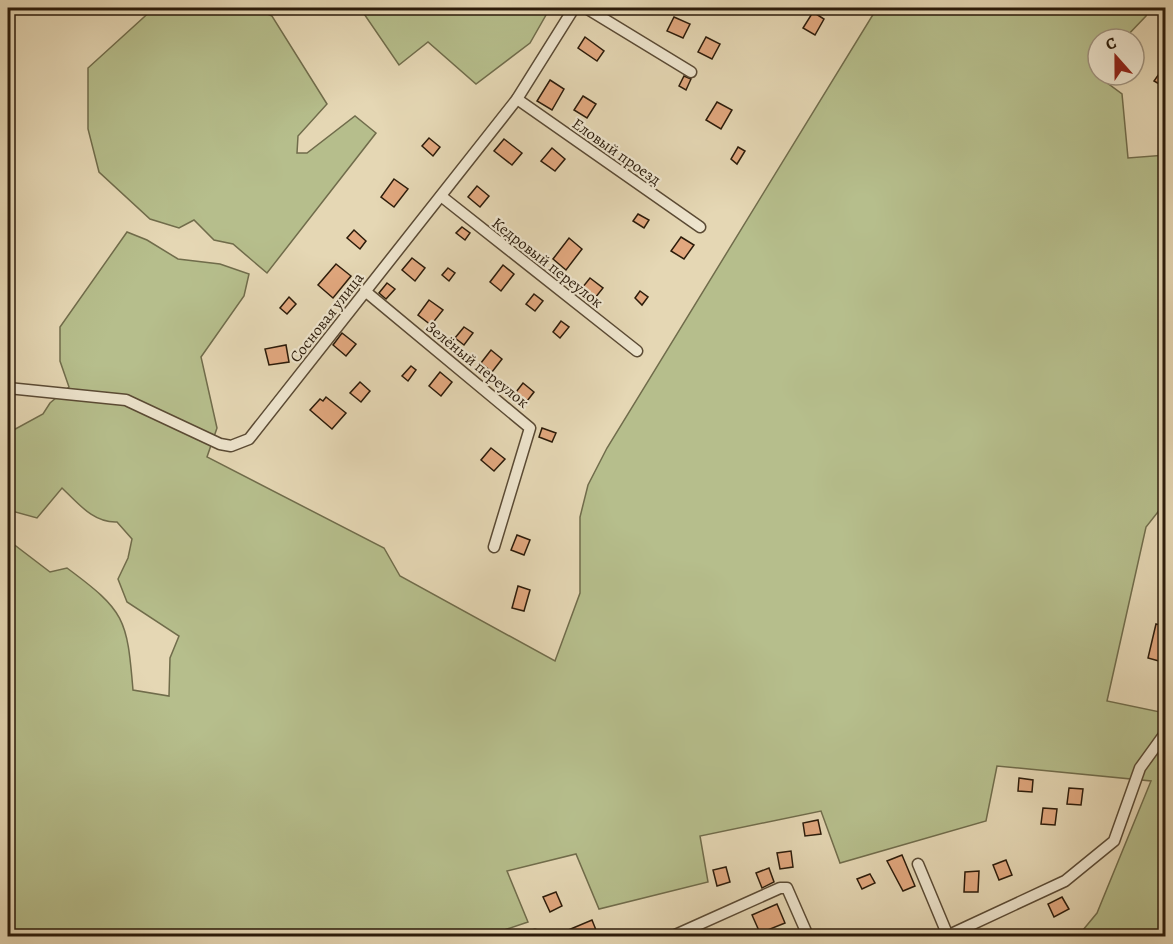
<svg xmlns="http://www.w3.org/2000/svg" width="1173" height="944" font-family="Alegreya,serif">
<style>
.green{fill:#b6be8c;stroke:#706c4b;stroke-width:1.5}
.building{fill:#e2a87f;stroke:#2b1b0a;stroke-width:1.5}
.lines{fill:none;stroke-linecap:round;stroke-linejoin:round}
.minor-casing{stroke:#5a4a34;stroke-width:13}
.minor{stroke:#eee5ce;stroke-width:10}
.labels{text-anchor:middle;stroke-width:4.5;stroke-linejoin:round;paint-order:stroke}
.street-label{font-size:16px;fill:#2b1b0a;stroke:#eee5ce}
</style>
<rect width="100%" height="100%" fill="#e5d7b4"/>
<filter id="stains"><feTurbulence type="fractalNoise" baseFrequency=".00333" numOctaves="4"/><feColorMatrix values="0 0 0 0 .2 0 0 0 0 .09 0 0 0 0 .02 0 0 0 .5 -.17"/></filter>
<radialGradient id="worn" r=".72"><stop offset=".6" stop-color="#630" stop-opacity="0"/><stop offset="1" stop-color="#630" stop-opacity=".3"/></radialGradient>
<g class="green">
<path d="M154 8H254L272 16 327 104 298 136 297 153H307L355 116 376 133 267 273 233 244 214 240 194 220 179 228 150 219 99 172 88 129V68Z"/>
<path d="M360 8H550L530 43 476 84 428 42 399 65Z"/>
<path d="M877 8H1149L1146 16 1124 39H1098V75H1105L1106 82 1122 94 1128 158 1166 155 1165 503 1146 527 1107 701 1165 713V936H1078L1097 913 1151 781 997 766 986 821 840 863 821 811 700 836 708 882 599 909 576 854 507 871 528 922 486 936H8V540L50 572 67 568C125 611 127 618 133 690L169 696 170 658 179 636 127 602 118 579 128 558 132 539 117 522C93 523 78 503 62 488L37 518 8 510V433L43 414 50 403 69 387 60 361V327L127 232 147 240 178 259 220 264 249 274 244 296 201 357 217 428 207 457 384 548 400 576 555 661 580 593V517L588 485 607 448Z"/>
</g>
<g class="building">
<path d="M813 12 824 19 815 35 803 28Z"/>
<path d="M674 17 690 24 683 38 667 31Z"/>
<path d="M585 37 604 51 597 61 578 48Z"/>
<path d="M706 37 720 44 712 59 698 52Z"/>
<path d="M1166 64V88L1154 81Z"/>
<path d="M684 76 691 79 686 90 679 86Z"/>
<path d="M550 80 564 89 552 110 537 101Z"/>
<path d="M583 96 596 104 587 118 574 110Z"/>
<path d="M717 102 732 110 721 129 706 120Z"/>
<path d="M429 138 440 147 433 156 422 146Z"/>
<path d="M504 139 522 153 512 165 494 151Z"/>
<path d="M738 147 745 151 737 164 731 159Z"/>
<path d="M552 148 565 159 555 171 541 161Z"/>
<path d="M394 179 408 189 394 207 381 197Z"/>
<path d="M477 186 489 196 480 207 468 197Z"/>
<path d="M638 214 649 220 644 228 633 221Z"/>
<path d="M462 227 470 233 465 240 456 233Z"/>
<path d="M354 230 366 241 360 249 347 238Z"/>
<path d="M681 237 694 245 684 259 671 251Z"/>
<path d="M569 238 582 249 566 270 553 259Z"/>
<path d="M412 258 425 268 415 281 402 270Z"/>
<path d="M336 264 351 276 333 298 318 285Z"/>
<path d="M503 265 514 274 501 291 490 282Z"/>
<path d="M448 268 455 273 449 281 442 275Z"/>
<path d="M590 278 603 288 595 298 582 288Z"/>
<path d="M387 283 395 289 386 299 379 293Z"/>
<path d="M640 291 648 297 642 305 635 298Z"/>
<path d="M534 294 543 301 535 311 526 304Z"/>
<path d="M289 297 296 304 287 314 280 308Z"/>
<path d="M429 300 443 310 431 325 418 315Z"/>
<path d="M561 321 569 327 560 338 553 332Z"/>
<path d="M464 327 473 333 464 345 455 338Z"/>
<path d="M342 333 356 344 346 356 333 345Z"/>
<path d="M286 345 289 362 269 365 265 349Z"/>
<path d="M491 350 502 359 492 372 481 363Z"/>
<path d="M411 366 416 370 408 381 402 376Z"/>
<path d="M440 372 452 382 441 396 429 386Z"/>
<path d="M360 382 370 391 361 402 350 393Z"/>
<path d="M523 383 534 392 524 405 513 396Z"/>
<path d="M326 397 346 413 332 429 310 410 320 399 323 401Z"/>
<path d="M542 428 556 433 552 442 539 437Z"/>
<path d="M491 448 505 459 494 471 481 460Z"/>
<path d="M517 535 530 540 524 555 511 550Z"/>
<path d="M518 586 530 590 524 611 512 608Z"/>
<path d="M1156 624 1166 626V663L1148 658Z"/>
<path d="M1019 778 1033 780 1032 792 1018 791Z"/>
<path d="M1069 788 1083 789 1081 805 1067 804Z"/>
<path d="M1043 808 1057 809 1055 825 1041 824Z"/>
<path d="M818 820 821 834 805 836 803 823Z"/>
<path d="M791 851 793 867 780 869 777 853Z"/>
<path d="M902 855 915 886 903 891 887 861Z"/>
<path d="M1006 860 1012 875 999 880 993 865Z"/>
<path d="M726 867 730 882 717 886 713 870Z"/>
<path d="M769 868 774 882 762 888 756 873Z"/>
<path d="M979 871 978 892H964L965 872Z"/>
<path d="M870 874 875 883 862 889 857 879Z"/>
<path d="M556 892 562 906 550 912 543 897Z"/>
<path d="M1062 897 1069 909 1054 917 1048 904Z"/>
<path d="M777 904 785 923 760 933 752 915Z"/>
<path d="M592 920 596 930 580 936H554Z"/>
</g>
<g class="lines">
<g class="minor-casing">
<g id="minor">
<path d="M586 8 691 72"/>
<path d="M517 99 700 227"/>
<path d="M441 196 637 351"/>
<path d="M365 291 530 428 494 547"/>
<path d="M8 388 126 400 220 444 231 446 249 439 517 99 574 8"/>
<path d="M918 864 948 936"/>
<path d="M535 935 536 936"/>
<path d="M673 936 780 888H787L808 936"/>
<path d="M947 936 1065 881 1114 841 1140 768 1166 732"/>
</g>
</g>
<use href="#minor" class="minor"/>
</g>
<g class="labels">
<g class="street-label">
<text transform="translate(617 151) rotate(35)" y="6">Еловый проезд</text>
<text transform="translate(548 262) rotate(38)" y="6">Кедровый переулок</text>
<text transform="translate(326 317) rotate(-52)" y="6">Сосновая улица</text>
<text transform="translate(478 364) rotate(39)" y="6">Зелёный переулок</text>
</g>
</g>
<rect width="1173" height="944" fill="none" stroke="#e5d7b4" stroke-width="30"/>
<rect x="9" y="9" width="1155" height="926" fill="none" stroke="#2b1b0a" stroke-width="3"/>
<rect x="15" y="15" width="1143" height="914" fill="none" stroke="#2b1b0a" stroke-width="1.5"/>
<g transform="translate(1116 57) rotate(339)"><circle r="28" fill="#eee5ce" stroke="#a09480" stroke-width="1.5"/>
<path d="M0-4.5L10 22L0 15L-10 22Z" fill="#8f2418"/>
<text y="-9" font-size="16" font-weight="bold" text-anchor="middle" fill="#2b1b0a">С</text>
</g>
<rect width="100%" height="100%" filter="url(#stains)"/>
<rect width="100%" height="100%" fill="url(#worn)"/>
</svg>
